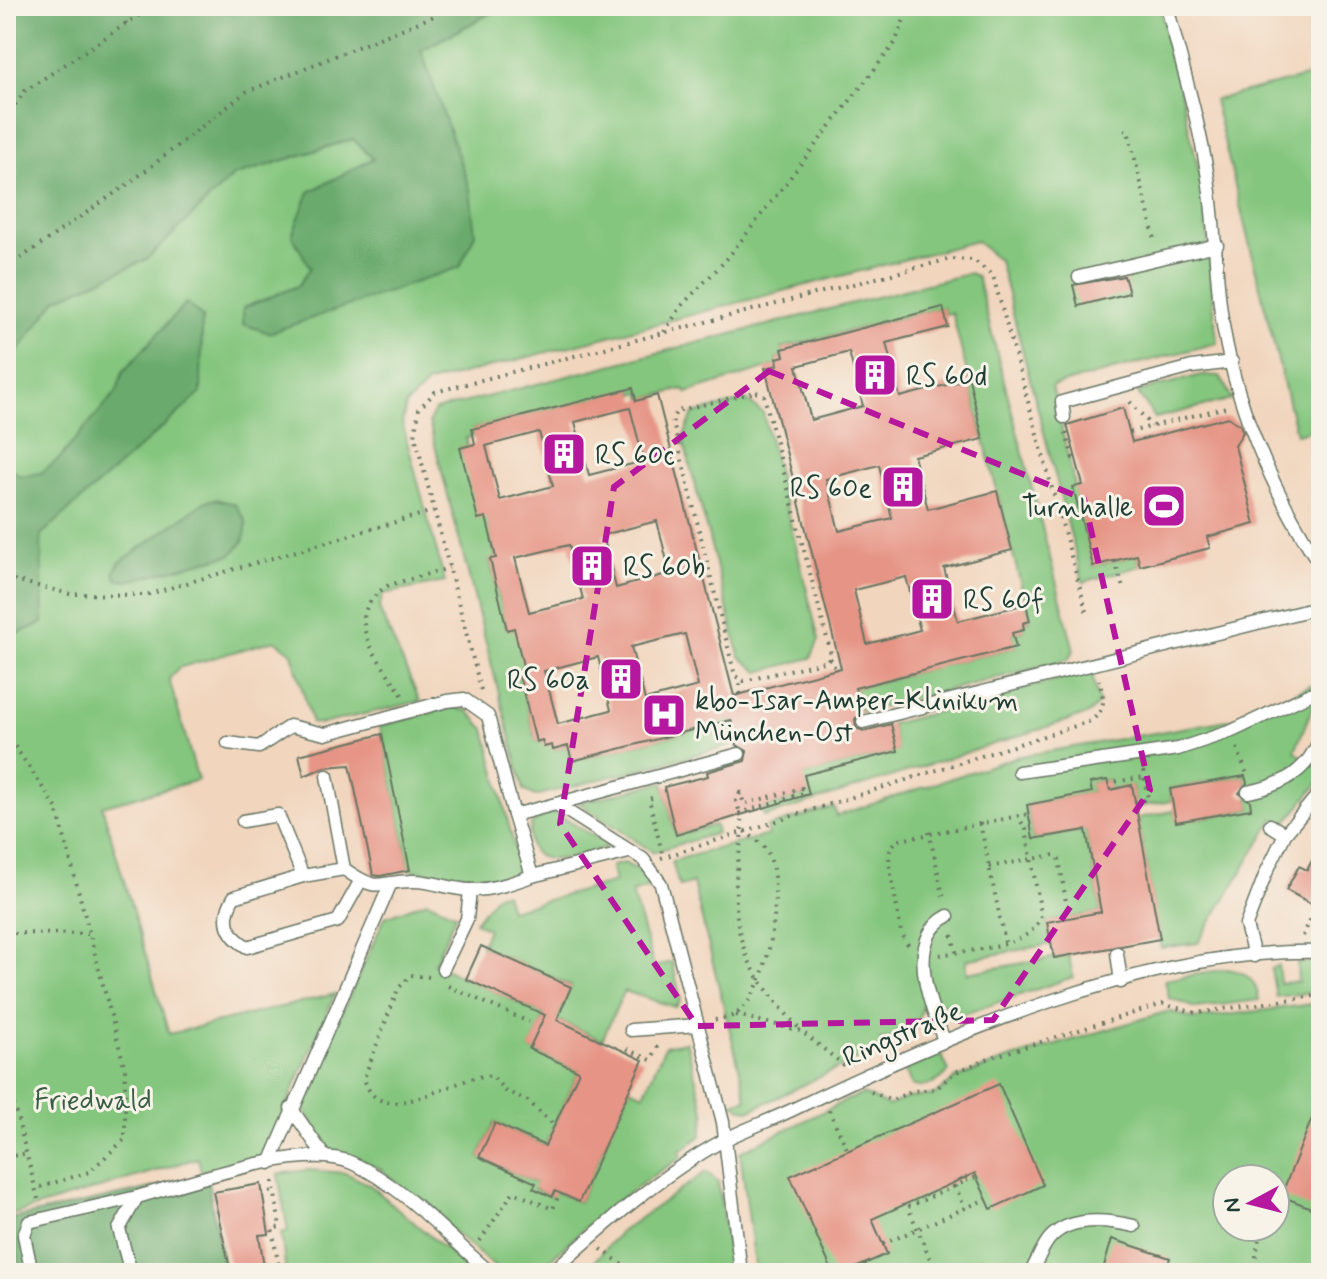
<svg xmlns="http://www.w3.org/2000/svg" width="1327" height="1279" font-family="Mynerve,sans-serif">
<style>
.built{fill:#f1d5bd;fill-rule:evenodd}
.green{fill:#84c67e;stroke:#528259;stroke-width:2;fill-rule:evenodd}
.forest{fill:#6bab6d;stroke:#457450;stroke-width:2}
.building{fill:#e69485;fill-rule:evenodd}
.lines{fill:none;stroke-linecap:round;stroke-linejoin:round}
.service-casing{stroke:#687564;stroke-width:15}
.path{stroke:#687564;stroke-width:4;stroke-dasharray:2 6;stroke-linecap:butt}
.service{stroke:#fff;stroke-width:12}
.marked{fill:none;stroke:#b5179e;stroke-width:6;stroke-dasharray:16 10;stroke-linejoin:round}
.labels{text-anchor:middle;stroke-width:6;stroke-linejoin:round;paint-order:stroke}
.poi-label{font-size:28px;fill:#1f3d34;stroke:#f7f3e8;text-anchor:start}
.street-label{font-size:28px;fill:#1f3d34;stroke:#f7f3e8}
.park-label{font-size:28px;fill:#385f46;stroke:#f7f3e8}
</style>
<rect width="100%" height="100%" fill="#f7f3e8"/>
<filter id="ink" filterUnits="userSpaceOnUse"><feTurbulence type="fractalNoise" baseFrequency=".0125" numOctaves="2"/><feDisplacementMap in="SourceGraphic" scale="16" xChannelSelector="R" yChannelSelector="G"/><feConvolveMatrix kernelMatrix="1 2 1 2 8 2 1 2 1" color-interpolation-filters="sRGB"/></filter>
<filter id="wash" filterUnits="userSpaceOnUse"><feTurbulence type="fractalNoise" baseFrequency=".006" numOctaves="4" result="noise"/><feDisplacementMap in="SourceGraphic" scale="32" xChannelSelector="R" yChannelSelector="G"/><feGaussianBlur stdDeviation="1.8" result="paint"/><feColorMatrix in="noise" values="0 0 0 0 0 0 0 0 0 0 0 0 0 0 0 0 0 1.4 0 .05"/><feComposite in="paint" operator="in"/></filter>
<g filter="url(#wash)">
<rect width="100%" height="100%" fill="#f0debc"/>
<path class="built" d="M421 6H1321V1273H6V252ZM1227 1179H1275V1227H1227Z"/>
<g class="green">
<path d="M504 6H1160L1203 188 1217 343 1052 386 1093 566 1137 555 1140 566 1083 582 999 260 976 241 428 383 406 405 402 423 445 582 383 594 379 609 420 701 322 724 312 723 292 653 275 640 178 668 169 679 198 780 102 806 169 1034 335 994 264 1157 201 1171 198 1158 7 1216 18 1273H6V638L43 623 40 535 200 393 202 317 185 304 123 372 117 391 59 459 41 473 21 476 6 466V407L12 397 7 365 57 299 147 259 233 176 353 139 374 159 309 192 311 267 298 286 243 308 244 324 270 333 470 190 421 50Z"/>
<path d="M1321 73V428L1296 434 1214 100Z"/>
<path d="M970 273 977 277 1074 650 1068 660 861 712 855 688 1015 647 1012 633 1024 630 1023 623 1030 621 952 313 944 314 943 307 782 348 784 356 777 358 778 365 686 393 684 389 643 399 641 393 634 394 633 389 473 429 474 436 466 438 468 446 460 448 487 516 496 558 490 560 507 629 515 628 529 658 522 660 524 670 518 672 536 741 552 745 554 750 568 746 572 761 731 720 737 744 535 796 524 790 429 422 435 410Z"/>
<path d="M1201 375 1220 376 1232 399 1155 418 1137 392Z"/>
<path d="M746 400 763 413 819 640 811 658 759 672 740 657 683 438 693 414Z"/>
<path d="M1091 671 1099 703 1088 714 764 817 762 809 806 795 761 786 897 751 891 724Z"/>
<path d="M1311 685 1316 698 1295 751 1313 766 1321 753V780L1285 824 1274 819 1198 943 1161 948 1138 818 1174 811 1177 822 1251 809 1245 776 1170 789 1172 801 1136 807 1132 786 1109 790 1107 780 1091 783 1092 792 1027 805 1033 839 1086 830 1101 912 1047 922 1051 944 966 960 967 973 1069 955 1073 977 961 1015 941 1002 922 1007 914 1033 880 1040V1048L751 1110 742 1109 733 1103 747 1099 693 883 679 886 672 861 768 835 767 827 834 807 836 816 1016 757 1234 719Z"/>
<path d="M452 707 468 711 485 729 519 866 512 875 476 882 410 870 380 726Z"/>
<path d="M663 782 676 835 715 825 717 833 653 852 579 803Z"/>
<path d="M551 813 559 815 609 846C584 854 519 880 531 825L543 815Z"/>
<path d="M624 863 646 874 649 887 632 893 654 967 672 962 681 1000 675 1007 624 991 602 1040 557 1020 571 986 481 946 488 929 475 922 497 894 505 893 510 910 615 882 611 866Z"/>
<path d="M427 901 456 914 434 964 545 1015 530 1049 579 1071 545 1146 495 1123 479 1157 536 1183 534 1189 552 1197 554 1191 579 1202 630 1088 644 1094 665 1046 686 1042 705 1114 701 1136 679 1152 682 1157C628 1191 581 1227 537 1273H502L379 1168 331 1152 301 1104 385 917Z"/>
<path d="M1297 963H1321V991L1276 997 1271 969 1278 965 1280 983 1298 982Z"/>
<path d="M1227 969C1247 972 1256 980 1259 1000L1196 1008 1169 998 1165 980Z"/>
<path d="M1321 1003V1273H967L940 1267 894 1273H756L740 1152 845 1101 863 1094 888 1106 907 1098 935 1095 955 1079 1006 1060 1169 1011 1194 1019ZM1227 1179H1275V1227H1227Z"/>
<path d="M941 1054 949 1071C938 1083 928 1088 912 1086L904 1069Z"/>
<path d="M308 1170 346 1173 370 1185 473 1273H286L281 1233 288 1231 278 1174Z"/>
<path d="M706 1172 718 1181 731 1273H584L619 1233Z"/>
</g>
<g class="forest">
<path d="M6 6H504L421 50 470 190 475 234 460 267 269 333 243 324V308L298 286 310 268 292 235 309 192 373 159 353 139 233 176 147 259 57 299 7 365 12 397 6 407Z"/>
<path d="M186 303 202 317 201 393 41 535 43 623 6 638V466L21 476 41 473 59 459 117 391 123 372Z"/>
<path d="M216 499 235 504 246 521C247 537 243 546 230 555L128 581 117 579 114 573 119 563 206 501Z"/>
<path d="M207 1176 224 1273H21L10 1219Z"/>
</g>
<g id="blocks">
<g class="building">
<path d="M1124 276 1129 293 1078 306 1073 285Z"/>
<path d="M943 307 948 327 886 343 900 397 969 379 983 439 914 456 928 509 997 491 1012 550 944 568 958 621 1026 604 1030 621 1023 623 1024 630 1012 633 1016 647 855 688 861 713 855 719 856 728 864 731 891 724 898 751 804 775 809 794 676 835 664 787 708 776 707 772 745 761 747 751 737 745 731 720 572 761 568 746 553 750 552 745 544 747 542 740 536 742 518 671 524 670 514 628 507 630 490 559 496 558 486 517 478 519 460 448 475 444 472 429 633 388 636 401 657 395 734 696 841 668 765 368 778 365 777 358 784 356 782 349ZM849 352 863 406 811 420 797 366ZM630 408 644 461 589 475 575 422ZM539 432 553 486 500 500 486 446ZM879 465 892 518 839 531 826 479ZM657 521 670 573 616 588 603 535ZM569 545 583 599 529 612 515 558ZM906 577 920 630 867 644 854 590ZM685 634 698 686 645 700 631 647ZM598 657 611 710 558 724 544 671Z"/>
<path d="M1123 408 1132 442 1228 417 1240 425 1243 432 1235 446 1255 524 1207 537 1210 548 1140 566 1137 555 1093 566 1073 487 1083 485 1067 425Z"/>
<path d="M382 734 410 870 380 876 373 875 350 765 325 767 304 776 299 755Z"/>
<path d="M1245 776 1247 783 1239 793 1250 801 1251 809 1176 822 1170 789Z"/>
<path d="M1107 780 1110 790 1132 785 1160 939 1054 958 1047 922 1101 912 1086 830 1033 839 1027 805 1092 792 1090 783Z"/>
<path d="M1321 844V909L1286 890 1299 866 1307 870Z"/>
<path d="M481 946 571 987 557 1020 643 1060 579 1202 555 1191 552 1197 533 1188 536 1183 479 1157 495 1123 545 1146 579 1071 529 1049 545 1015 466 979Z"/>
<path d="M999 1084 1043 1185 991 1209 975 1173 872 1219 887 1254 844 1273H833L790 1176Z"/>
<path d="M1320 1098 1321 1099V1212L1281 1196Z"/>
<path d="M261 1184 269 1234 259 1235 265 1273H231L213 1192Z"/>
<path d="M1112 1239 1170 1258 1165 1273H1102Z"/>
</g>
</g>
</g>
<g filter="url(#ink)">
<use href="#blocks" fill-opacity="0" stroke="#687564" stroke-width="2"/>
<g class="lines">
<g class="service-casing">
<g id="service">
<path d="M1167 6C1181 63 1199 120 1208 178 1215 223 1215 267 1221 312 1233 401 1272 491 1321 566"/>
<path d="M1079 277 1217 245"/>
<path d="M1064 417 1062 402 1192 367 1232 362"/>
<path d="M863 722 1321 607"/>
<path d="M228 743 259 747 290 726 325 734 447 701 464 699 488 716 514 815"/>
<path d="M1019 772 1178 749 1232 731 1321 689"/>
<path d="M327 776 344 869C383 896 377 880 415 881 433 881 452 890 471 890 492 890 512 883 532 876"/>
<path d="M1248 792C1284 785 1308 771 1321 736"/>
<path d="M556 804 739 754"/>
<path d="M243 821 278 815 303 876"/>
<path d="M1270 825 1285 834"/>
<path d="M629 852 532 876 514 815 556 804 643 859 661 884 723 1122 741 1273"/>
<path d="M344 869 303 876 234 897C221 919 226 934 247 947L338 921 361 880"/>
<path d="M1117 953 1121 982"/>
<path d="M1254 956 1246 925 1266 873 1285 834 1321 791"/>
<path d="M443 969 467 919 470 890"/>
<path d="M631 1030 698 1025"/>
<path d="M944 1040C930 1006 904 939 948 916"/>
<path d="M291 1108 324 1156"/>
<path d="M270 1163 390 885"/>
<path d="M31 1269 24 1235 29 1222 137 1197"/>
<path d="M1031 1272C1037 1262 1042 1247 1050 1238 1070 1216 1108 1220 1134 1226"/>
<path d="M131 1273 119 1229 137 1197C188 1183 305 1141 352 1163 404 1186 448 1237 491 1273"/>
<path d="M551 1273C603 1226 661 1174 724 1140 747 1128 772 1120 796 1108 948 1035 1150 947 1321 952"/>
</g>
</g>
<g class="path">
<path d="M123 6 126 26"/>
<path d="M6 118 25 91 153 6"/>
<path d="M1124 130 1128 131 1155 240"/>
<path d="M6 277 15 262 135 179 246 92 434 16 429 6"/>
<path d="M664 332 683 304 726 260 895 43 909 6"/>
<path d="M756 392 764 396 831 654 827 661 744 681 735 676 672 419 677 411Z"/>
<path d="M1130 402 1152 426"/>
<path d="M1130 432 1227 407"/>
<path d="M1066 433 1073 458 1076 457"/>
<path d="M1115 561 1124 591"/>
<path d="M6 578 70 594 146 595 433 511"/>
<path d="M830 658 836 670"/>
<path d="M481 690 415 436 419 409 435 392 950 259 974 260 993 276 1088 617"/>
<path d="M740 694V679"/>
<path d="M402 695C380 659 336 617 389 585L449 568"/>
<path d="M6 733 57 809 125 1069V1139L89 1172 37 1188"/>
<path d="M1237 748 1248 777"/>
<path d="M1108 783 1144 777"/>
<path d="M740 791 744 804 802 788 803 793 740 813C745 836 737 858 736 881 733 954 756 979 801 1031"/>
<path d="M740 793 736 801 740 813"/>
<path d="M652 798 649 799 662 853"/>
<path d="M1135 802 1148 799 1143 770"/>
<path d="M980 823 1005 942"/>
<path d="M929 832 944 899"/>
<path d="M661 858 1091 721C1107 708 1104 699 1099 680"/>
<path d="M989 867 1054 855 1059 859 1066 902"/>
<path d="M6 933 91 934"/>
<path d="M952 935 956 952"/>
<path d="M1303 936 1311 918"/>
<path d="M908 945 901 932 889 862 890 850 896 841 1028 814"/>
<path d="M940 955C970 949 1035 949 1041 914L1026 830 1019 818"/>
<path d="M429 977 411 975 398 989 364 1078C379 1136 458 1072 492 1076L505 1091 528 1101 554 1125"/>
<path d="M448 986 529 1022"/>
<path d="M736 1015 801 1031 845 1066"/>
<path d="M715 1020C721 1019 729 1018 734 1015 770 996 786 884 767 851 763 843 750 836 743 830"/>
<path d="M627 1049 651 1060 659 1044"/>
<path d="M6 1073 39 1203"/>
<path d="M871 1092 892 1100 912 1091 936 1089 954 1073 989 1058 1163 1004 1196 1013 1321 995"/>
<path d="M829 1110 848 1151"/>
<path d="M6 1157 29 1153"/>
<path d="M965 1177 966 1181 955 1186 965 1208"/>
<path d="M1272 1179 1275 1172"/>
<path d="M273 1181 280 1227 272 1229 280 1273"/>
<path d="M966 1181 976 1177"/>
<path d="M262 1193 274 1191"/>
<path d="M480 1241 513 1192 553 1209 558 1197 553 1194"/>
<path d="M883 1244 986 1199"/>
<path d="M601 1249 634 1273"/>
<path d="M865 1264 868 1273"/>
<path d="M936 1273 908 1207 955 1186"/>
<path d="M1253 1273 1261 1227"/>
</g>
<use href="#service" class="service"/>
</g>
</g>
<path class="marked" d="M769 371 1084 499 1150 790 993 1020 697 1026 560 824 614 487Z"/>
<defs>
<g id="building-square" transform="scale(2.3)"><rect x="-9" y="-9" width="18" height="18" rx="4" fill="#b5179e" stroke="#f7f3e8"/><path d="M-4-6H4V6H1V3H-1V6H-4ZM-2.5-4.3h1.7v1.8h-1.7ZM.8-4.3h1.7v1.8H.8ZM-2.5-1h1.7V.8h-1.7ZM.8-1h1.7V.8H.8Z" fill="#fff"/></g>
<g id="stadium-square" transform="scale(2.3)"><rect x="-9" y="-9" width="18" height="18" rx="4" fill="#b5179e" stroke="#f7f3e8"/><path d="M0-5a6.5 5 0 1 0 0 10a6.5 5 0 1 0 0-10ZM-3.5-1.8h7v3.6h-7Z" fill="#fff"/></g>
<g id="hospital-square" transform="scale(2.3)"><rect x="-9" y="-9" width="18" height="18" rx="4" fill="#b5179e" stroke="#f7f3e8"/><path d="M-5-5h3v3.5h4V-5h3V5h-3V1.5h-4V5h-3Z" fill="#fff"/></g>
</defs>
<g fill-rule="evenodd">
<use href="#building-square" x="875" y="375"/>
<use href="#building-square" x="564" y="454"/>
<use href="#building-square" x="903" y="487"/>
<use href="#stadium-square" x="1164" y="506"/>
<use href="#building-square" x="592" y="566"/>
<use href="#building-square" x="932" y="599"/>
<use href="#building-square" x="621" y="679"/>
<use href="#hospital-square" x="664" y="715"/>
</g>
<g class="labels">
<g class="poi-label">
<text x="906" y="385">RS 60d</text>
<text x="595" y="464">RS 60c</text>
<text x="872" y="497" text-anchor="end">RS 60e</text>
<text x="1133" y="516" text-anchor="end">Turnhalle</text>
<text x="623" y="576">RS 60b</text>
<text x="963" y="609">RS 60f</text>
<text x="590" y="689" text-anchor="end">RS 60a</text>
<text x="695" y="709">kbo-Isar-Amper-Klinikum<tspan x="695" dy="32">München-Ost</tspan></text>
</g>
<g class="street-label">
<text transform="translate(902 1033) rotate(-23)" y="10">Ringstraße</text>
</g>
<g class="park-label">
<text x="93" y="1109">Friedwald</text>
</g>
</g>
<rect width="1327" height="1279" fill="none" stroke="#f7f3e8" stroke-width="32"/>
<g transform="translate(1251 1203) rotate(263)"><circle r="38" fill="#f7f3e8" stroke="#a1aaa0" stroke-width="2"/>
<path d="M0-6L14 30L0 20L-14 30Z" fill="#b5179e"/>
<text y="-12" font-size="22" font-weight="bold" text-anchor="middle" fill="#1f3d34">N</text>
</g>
</svg>
